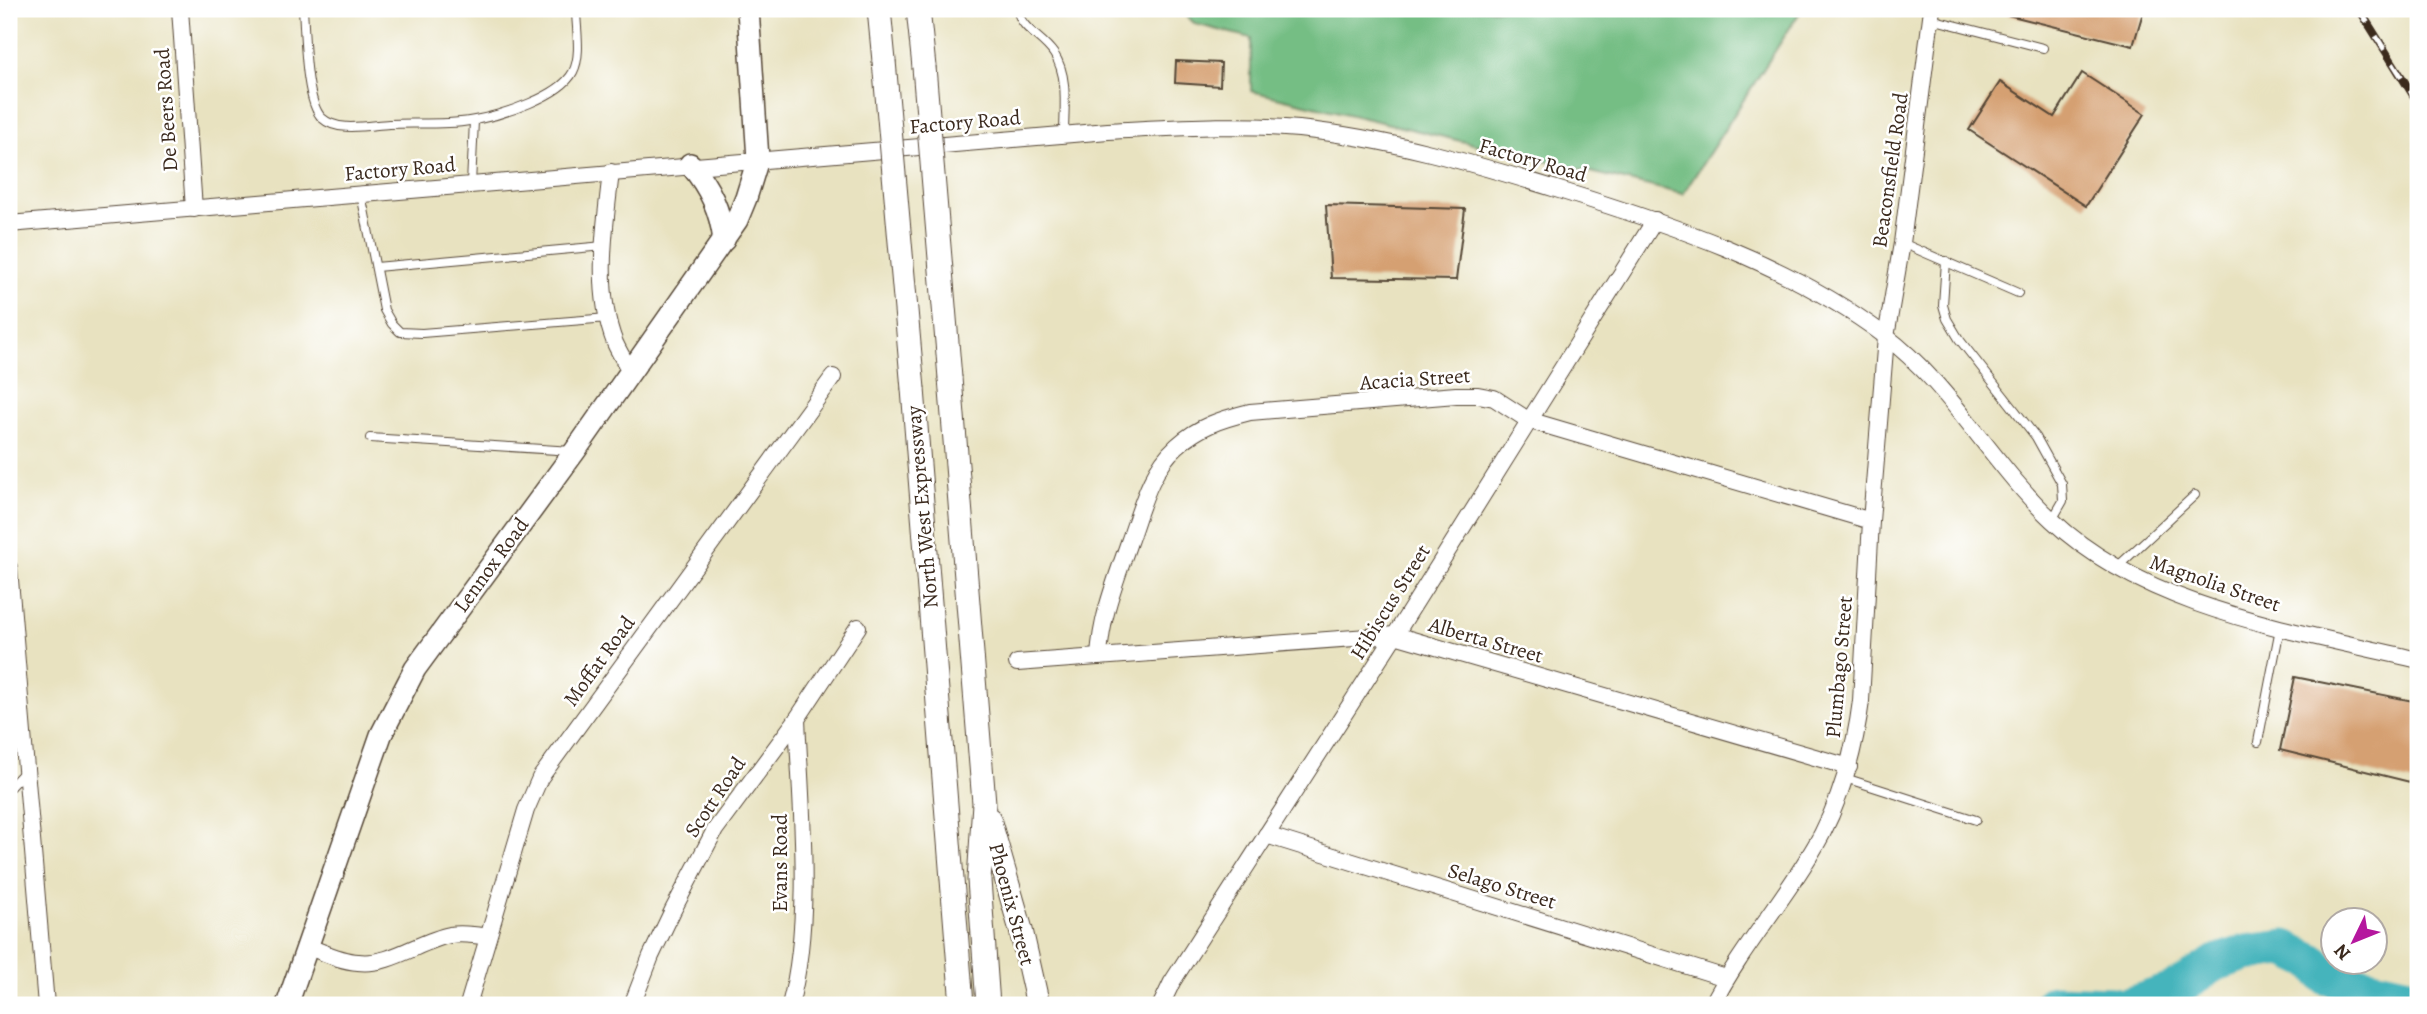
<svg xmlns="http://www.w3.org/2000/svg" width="2427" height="1014" font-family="Alegreya,serif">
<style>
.forest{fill:#75be84;stroke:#587451;stroke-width:2}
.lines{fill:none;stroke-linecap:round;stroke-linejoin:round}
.river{stroke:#44b4bc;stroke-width:37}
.building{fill:#d5a072}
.service-casing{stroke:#554636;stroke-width:10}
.minor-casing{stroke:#554636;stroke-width:18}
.tertiary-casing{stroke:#554636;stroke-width:24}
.secondary-casing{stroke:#554636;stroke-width:25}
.service{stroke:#fff;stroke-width:8}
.minor{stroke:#fff;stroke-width:16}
.tertiary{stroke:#fff;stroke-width:21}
.secondary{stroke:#fff;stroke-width:23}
.rail-casing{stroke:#3b2a1e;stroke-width:8}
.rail{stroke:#fff;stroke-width:5;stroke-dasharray:16;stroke-linecap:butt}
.secondary-bridge-casing{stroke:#554636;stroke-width:25;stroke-linecap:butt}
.secondary-bridge{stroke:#fff;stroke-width:23}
.labels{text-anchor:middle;stroke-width:5;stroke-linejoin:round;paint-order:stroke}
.street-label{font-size:21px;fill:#3b2a1e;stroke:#fff}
</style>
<rect width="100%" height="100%" fill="#fff"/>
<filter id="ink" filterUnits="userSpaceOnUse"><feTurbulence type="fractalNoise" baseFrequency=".0143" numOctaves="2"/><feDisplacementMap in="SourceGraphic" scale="14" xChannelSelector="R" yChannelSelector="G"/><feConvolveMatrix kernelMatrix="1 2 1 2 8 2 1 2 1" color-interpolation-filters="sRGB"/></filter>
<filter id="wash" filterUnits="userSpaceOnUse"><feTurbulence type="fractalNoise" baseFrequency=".00686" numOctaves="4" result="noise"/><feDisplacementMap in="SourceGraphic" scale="28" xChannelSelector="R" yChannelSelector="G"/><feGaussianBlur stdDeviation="1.57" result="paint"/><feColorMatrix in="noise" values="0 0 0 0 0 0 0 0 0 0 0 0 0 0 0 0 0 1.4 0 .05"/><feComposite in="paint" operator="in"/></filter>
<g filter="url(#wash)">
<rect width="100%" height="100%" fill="#e8e2c0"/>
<path class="forest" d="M1180 9H1802L1683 194 1251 91V38L1195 24Z"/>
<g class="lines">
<g class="river">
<path d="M2051 1005 2054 1003 2113 1005"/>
<path d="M2130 1005 2172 991 2216 963 2246 953 2285 948 2312 961 2327 977 2418 997"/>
</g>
</g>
<g id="blocks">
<g class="building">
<path d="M2009 9H2144L2133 46 2008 15Z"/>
<path d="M1176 61 1221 63 1220 86 1175 83Z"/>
<path d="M2082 73 2145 114 2086 206 1969 130 2000 82 2054 117Z"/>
<path d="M1326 205 1465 209 1456 280 1331 278Z"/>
<path d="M2295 677 2418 702V784L2280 750Z"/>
</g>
</g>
</g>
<g filter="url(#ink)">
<use href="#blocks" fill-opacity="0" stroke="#554636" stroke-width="2"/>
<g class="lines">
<g class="service-casing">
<g id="service">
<path d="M303 9C305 33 305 102 322 118 338 133 369 125 389 124 417 122 447 126 475 120 501 115 560 97 573 72 582 55 576 28 576 9"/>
<path d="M1017 9C1022 31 1042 36 1054 54 1069 76 1064 109 1064 135"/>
<path d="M1931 19 2043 48"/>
<path d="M471 184 474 121"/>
<path d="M361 194 384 310 392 324 400 332 422 333 608 318"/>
<path d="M1902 243 2018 293"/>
<path d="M1946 261 1943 305 1947 319 1959 339 2036 437 2062 484 2063 501 2052 520"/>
<path d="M376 267 604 246"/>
<path d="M370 438 572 451"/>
<path d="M2116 568 2195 495"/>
<path d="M2258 742 2280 628"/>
<path d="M1845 778 1976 820"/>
<path d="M9 788 26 770"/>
</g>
</g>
<g class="minor-casing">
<g id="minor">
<path d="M180 9 194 209"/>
<path d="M611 172C605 226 594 290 615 343 619 352 625 362 630 371"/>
<path d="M9 224 1108 131C1171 128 1235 123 1299 129 1386 138 1473 163 1556 189 1670 224 1788 263 1884 335 1951 385 1991 463 2052 520 2146 609 2296 631 2418 660"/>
<path d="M9 568 46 1005"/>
<path d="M1099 657C1101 616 1116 580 1129 542 1141 509 1150 470 1177 446 1199 426 1222 419 1250 412L1456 395H1478L1494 398 1528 420 1871 521"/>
<path d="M1017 663 1395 635 1849 767"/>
<path d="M1266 835 1726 978"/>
<path d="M306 946C323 952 340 961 358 962 390 966 419 941 450 935 463 933 476 935 488 937"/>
<path d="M468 1005 526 810 540 778 833 377"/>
<path d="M632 1005 651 956 673 910 715 830 797 719 858 627"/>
<path d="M790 1005C813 920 801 808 797 719"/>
<path d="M1161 1005 1172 982 1395 635 1655 220"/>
<path d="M1712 1005C1743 945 1790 894 1822 834 1843 793 1855 748 1861 701L1871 521 1886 337 1902 243 1932 9"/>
</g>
</g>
<g class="tertiary-casing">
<g id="tertiary">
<path d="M690 164C710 188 720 210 724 240"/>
<path d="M287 1005 381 735 415 669 575 451 737 220 746 198 758 159 748 9"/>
</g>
</g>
<g class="secondary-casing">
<g id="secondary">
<path d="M879 9 884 61"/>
<path d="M918 9 924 67"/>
<path d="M950 378 984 803 979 880 988 1005"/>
<path d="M913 389 962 1005"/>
<path d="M989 819 1021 930 1038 1005"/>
</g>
</g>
<use href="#service" class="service"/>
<use href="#minor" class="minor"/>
<use href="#tertiary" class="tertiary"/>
<use href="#secondary" class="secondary"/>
<g class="rail-casing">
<path id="rail" d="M2359 9 2418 103"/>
</g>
<use href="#rail" class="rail"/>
<g class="secondary-bridge-casing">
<g id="secondary-bridge">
<path d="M884 61 913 389"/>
<path d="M924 67 950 378"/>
</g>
</g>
<use href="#secondary-bridge" class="secondary-bridge"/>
</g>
</g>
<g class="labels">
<g class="street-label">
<text transform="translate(166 110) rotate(-94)" y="7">De Beers Road</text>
<text transform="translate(965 122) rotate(-5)" y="7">Factory Road</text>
<text transform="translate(1533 160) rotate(16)" y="7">Factory Road</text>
<text transform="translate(400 169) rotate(-5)" y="7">Factory Road</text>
<text transform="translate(1890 170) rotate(-82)" y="7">Beaconsfield Road</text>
<text transform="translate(1415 379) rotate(-4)" y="7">Acacia Street</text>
<text transform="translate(922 507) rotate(-95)" y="7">North West Expressway</text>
<text transform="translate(491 565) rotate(-54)" y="7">Lennox Road</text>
<text transform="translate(2215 583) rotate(19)" y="7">Magnolia Street</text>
<text transform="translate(1390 602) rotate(-58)" y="7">Hibiscus Street</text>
<text transform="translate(1486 640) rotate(16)" y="7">Alberta Street</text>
<text transform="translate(599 661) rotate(-54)" y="7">Moffat Road</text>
<text transform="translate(1839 667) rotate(-85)" y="7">Plumbago Street</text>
<text transform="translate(715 797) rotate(-56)" y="7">Scott Road</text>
<text transform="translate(780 863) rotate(-90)" y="7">Evans Road</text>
<text transform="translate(1502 886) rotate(17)" y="7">Selago Street</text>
<text transform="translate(1012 904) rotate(75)" y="7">Phoenix Street</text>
</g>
</g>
<rect width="2427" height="1014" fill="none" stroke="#fff" stroke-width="35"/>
<g transform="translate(2354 941) rotate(227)"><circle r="33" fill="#ffffff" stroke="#b1aaa5" stroke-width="2"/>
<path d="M0-5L12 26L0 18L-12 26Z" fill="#b5179e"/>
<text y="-10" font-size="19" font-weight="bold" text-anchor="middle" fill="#3b2a1e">N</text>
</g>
</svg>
